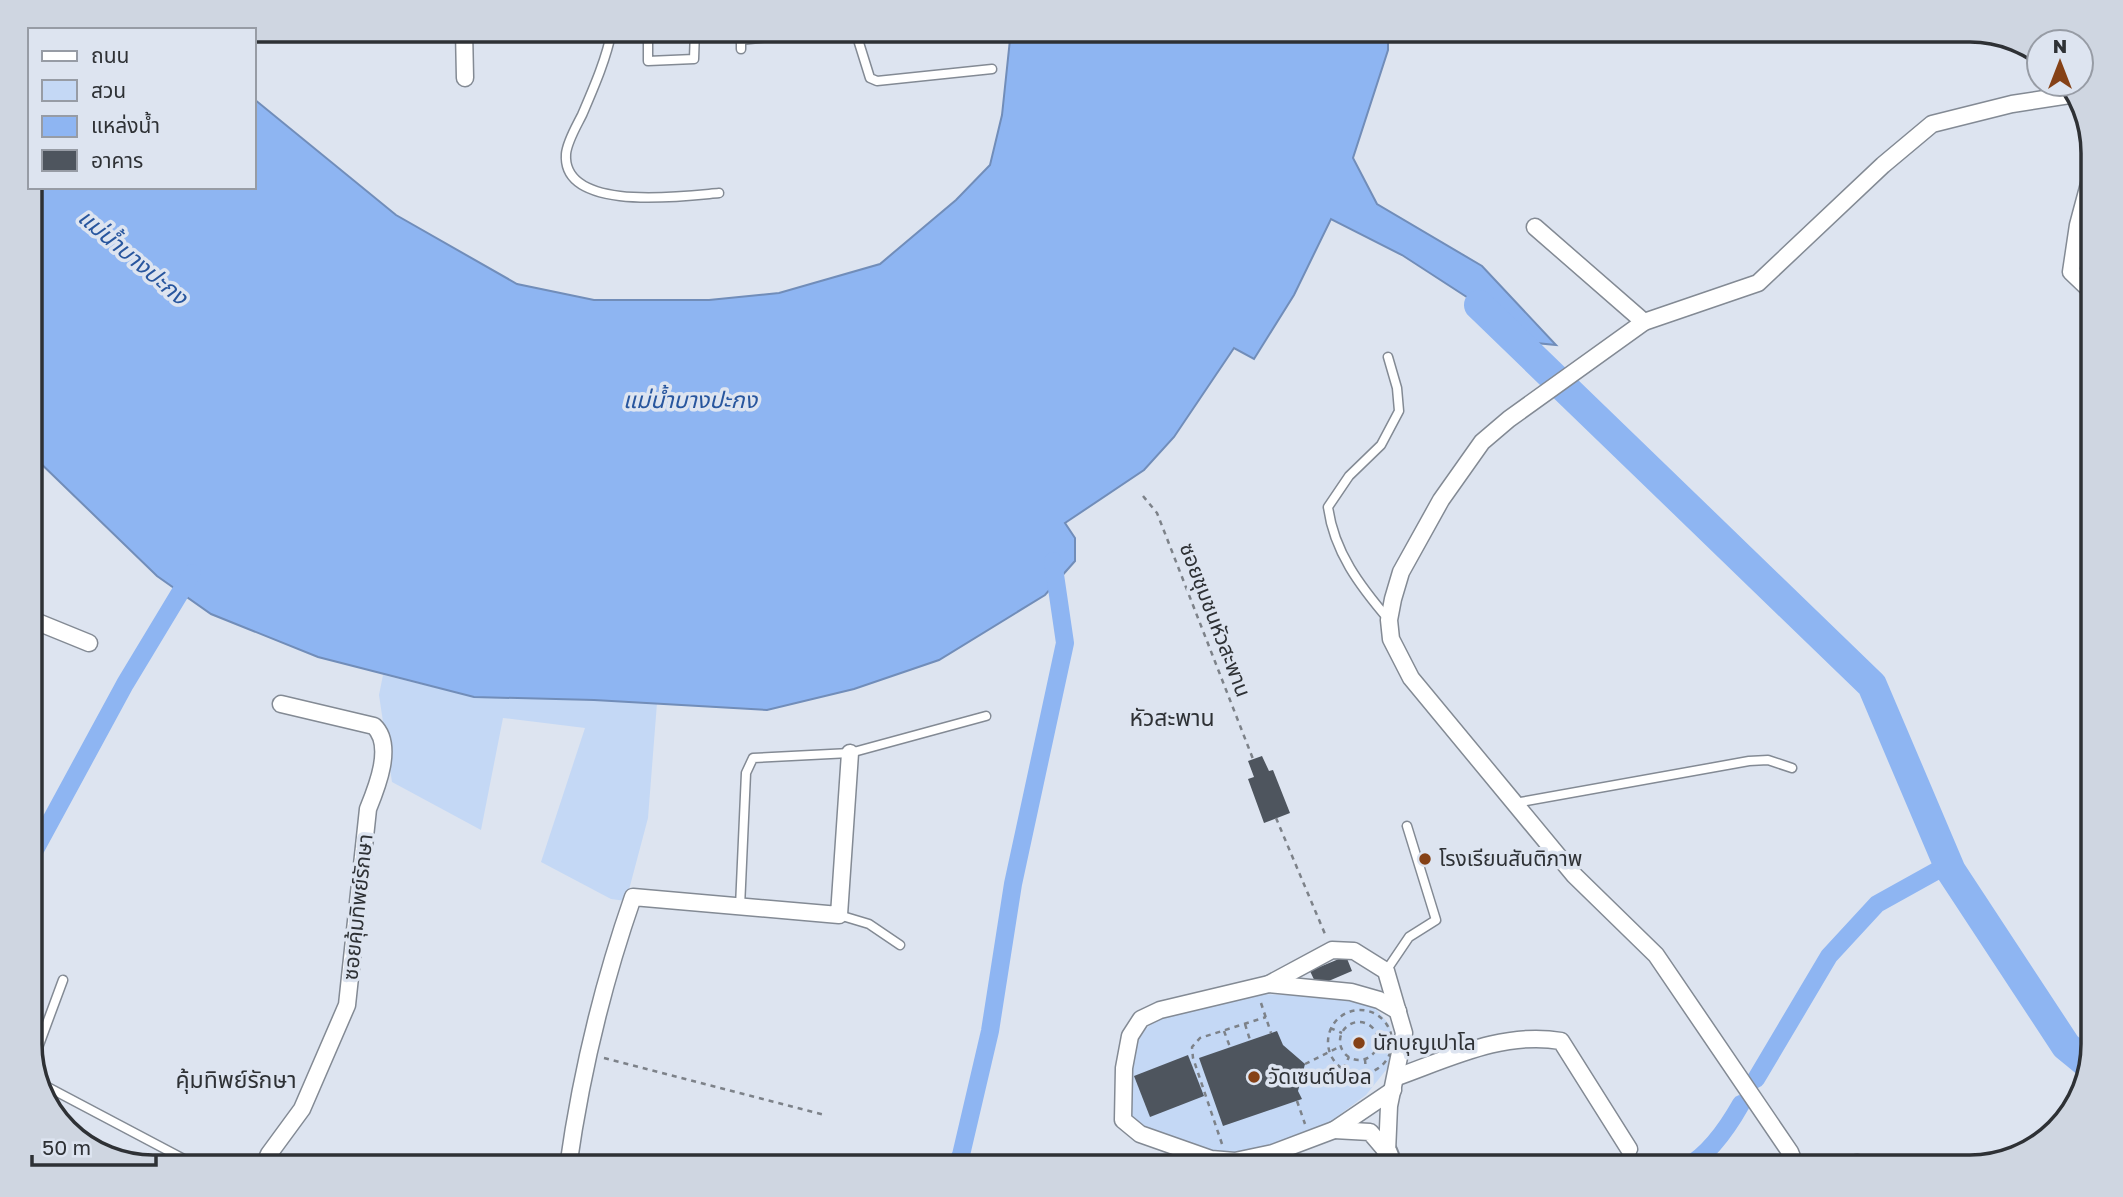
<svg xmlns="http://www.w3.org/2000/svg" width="2123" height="1197" font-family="'Golos Text','Noto Sans Thai',sans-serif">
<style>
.green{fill:#c4d8f5}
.water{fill:#8eb5f2;stroke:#718db9;stroke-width:2}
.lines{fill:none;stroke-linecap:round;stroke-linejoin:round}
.canal{stroke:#8eb5f2;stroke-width:18}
.river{stroke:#8eb5f2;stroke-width:30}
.building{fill:#4e555e}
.service-casing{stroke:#838a94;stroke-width:11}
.minor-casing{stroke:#838a94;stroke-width:19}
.tertiary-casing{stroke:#838a94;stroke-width:23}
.path{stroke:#7d8289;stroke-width:2.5;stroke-dasharray:5 5;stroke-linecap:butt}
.service{stroke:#fff;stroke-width:8}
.minor{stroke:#fff;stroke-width:16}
.tertiary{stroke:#fff;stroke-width:19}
.poi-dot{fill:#854116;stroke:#dde4f0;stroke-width:2.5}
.labels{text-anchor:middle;stroke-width:7;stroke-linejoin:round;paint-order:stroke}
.street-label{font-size:21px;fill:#2e3135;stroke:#dde4f0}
.poi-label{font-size:21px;fill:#2e3135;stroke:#dde4f0;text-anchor:start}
.water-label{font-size:23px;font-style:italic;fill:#28569e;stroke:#dde4f0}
.neighbourhood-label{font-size:23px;fill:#2e3135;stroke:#dde4f0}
.rim{fill:none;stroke:#2e3135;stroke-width:3.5}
</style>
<rect width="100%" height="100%" fill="#dde4f0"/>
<g class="green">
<path d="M383 675 474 697 657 703 648 818 626 901 611 899 541 862 585 728 503 718 481 830 392 782 379 695Z"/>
<path d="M1258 994 1343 997 1374 1007 1389 1024 1394 1046 1390 1065 1366 1095 1327 1124 1272 1148 1214 1155 1142 1129 1131 1120C1126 1088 1127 1032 1162 1017 1192 1005 1227 1002 1258 994Z"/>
</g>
<path class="water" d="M1011 30H1388V50L1353 158 1377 204 1482 266 1556 345 1515 341 1479 305 1402 255 1331 219 1294 295 1254 359 1234 348 1174 437 1144 470 1065 523 1075 538V561L1045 595 939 660 854 689 767 710 594 700 474 697 318 657 211 614 157 576 30 453V187H254V99L396 215 517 284 594 300H709L779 293 880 264 956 200 990 165 1002 115Z"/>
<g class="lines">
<g class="canal">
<path d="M30 859 125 684 192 573"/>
<path d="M1756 1079 1829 956 1877 904 1949 864"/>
<path d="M955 1167 961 1155 990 1031 1013 884 1065 643 1053 561"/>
<path d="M1686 1167C1710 1154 1728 1127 1741 1104"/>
</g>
<path class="river" d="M1479 305 1872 685 1951 871 2066 1046 2088 1064"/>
</g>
<g class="building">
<path d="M1262 756 1269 771 1273 770 1290 813 1264 823 1248 779 1254 777 1248 761Z"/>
<path d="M1346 956 1352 971 1317 986 1310 971Z"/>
<path d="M1277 1031 1283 1045 1305 1064 1298 1091 1302 1099 1223 1126 1199 1058Z"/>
<path d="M1188 1055 1204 1096 1150 1117 1134 1076Z"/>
</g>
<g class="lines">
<g class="service-casing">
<g id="service">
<path d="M612 30C606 60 594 87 582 115 576 127 567 142 566 154 562 213 684 196 719 193"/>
<path d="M648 30V61L694 59 695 30"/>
<path d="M741 30V49"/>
<path d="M855 30 870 78 877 81 992 69"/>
<path d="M741 40 832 30"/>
<path d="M1388 357 1397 388 1399 411 1381 445 1349 476 1328 507C1334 552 1360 586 1389 620"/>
<path d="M2093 368V391"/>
<path d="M1515 803 1749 761 1768 760 1792 768"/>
<path d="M740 907 746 773 753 758 850 753 986 716"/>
<path d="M839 915 869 924 900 945"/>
<path d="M1386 971 1409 937 1436 920 1407 826"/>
<path d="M33 1061 63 980"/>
<path d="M40 1083 199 1167"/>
</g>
</g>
<g class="minor-casing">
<g id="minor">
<path d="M464 30 465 78"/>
<path d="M2093 169 2078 225 2071 272 2093 293"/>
<path d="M1535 227 1644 322"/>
<path d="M30 619 89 643"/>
<path d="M1269 984 1332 950 1354 951 1386 971 1404 1033 1389 1106 1387 1152"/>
<path d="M1397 1077C1450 1058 1504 1031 1561 1041L1629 1149"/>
<path d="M1393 1090 1334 1130 1273 1153 1235 1161 1211 1159 1140 1134 1123 1120 1124 1068 1130 1036 1141 1019 1160 1010 1269 984 1351 992 1379 1000 1398 1011"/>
<path d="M1334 1130 1370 1132 1387 1152"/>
<path d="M263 1167 269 1154 302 1109 347 1005 368 809C377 787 394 745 374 726L281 704"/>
<path d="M568 1167C581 1074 602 986 633 897L839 915 850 753"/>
<path d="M1796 1167 1790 1152 1656 955 1574 875 1411 678 1391 639 1389 620 1393 599 1401 572 1441 500 1482 442 1509 419 1644 322 1758 283 1883 165 1932 124 2012 104 2076 94"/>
<path d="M1841 1167 1857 1163 1864 1167"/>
</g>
</g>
<g class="tertiary-casing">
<path id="tertiary" d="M1387 1152 1393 1167"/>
</g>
<g class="path">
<path d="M1143 496 1157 513 1253 759"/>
<path d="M1276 818 1325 934"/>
<path d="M1261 1003 1271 1033"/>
<circle cx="1360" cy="1042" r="32"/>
<circle cx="1359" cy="1041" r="19"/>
<path d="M1245 1024 1250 1040"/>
<path d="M1330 1028 1342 1033"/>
<path d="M1224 1031 1230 1047"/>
<path d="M604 1058 825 1115"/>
<path d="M1365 1059 1367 1087"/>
<path d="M1305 1064 1339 1047"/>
<path d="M1343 1069 1349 1057"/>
<path d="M1297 1101 1305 1124"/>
<path d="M1222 1144 1193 1058 1192 1047 1200 1038 1266 1017"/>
</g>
<use href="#service" class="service"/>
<use href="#minor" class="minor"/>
<use href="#tertiary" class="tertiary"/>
</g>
<g class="poi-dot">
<circle cx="1425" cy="859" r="7"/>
<circle cx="1359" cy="1043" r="7"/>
<circle cx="1254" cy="1077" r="7"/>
</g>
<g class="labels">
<g class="street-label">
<text transform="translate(1215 620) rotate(69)" y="7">ซอยชุมชนหัวสะพาน</text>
<text transform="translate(358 907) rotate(-84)" y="7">ซอยคุ้มทิพย์รักษา</text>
</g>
<g class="poi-label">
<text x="1439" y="866">โรงเรียนสันติภาพ</text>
<text x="1373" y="1050">นักบุญเปาโล</text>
<text x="1268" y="1084">วัดเซนต์ปอล</text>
</g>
<g class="water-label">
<text transform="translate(133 257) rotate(40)" y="8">แม่น้ำบางปะกง</text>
<text x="690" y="408">แม่น้ำบางปะกง</text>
</g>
<g class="neighbourhood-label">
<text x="1172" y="726">หัวสะพาน</text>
<text x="236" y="1088">คุ้มทิพย์รักษา</text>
</g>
</g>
<path d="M0 0H2123V1197H0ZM153 42H1970A111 111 0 0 1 2081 153V1044A111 111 0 0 1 1970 1155H153A111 111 0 0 1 42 1044V153A111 111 0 0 1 153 42Z" fill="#cfd6e1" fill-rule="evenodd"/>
<path class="rim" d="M153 42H1970A111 111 0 0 1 2081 153V1044A111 111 0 0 1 1970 1155H153A111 111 0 0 1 42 1044V153A111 111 0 0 1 153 42Z"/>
<rect x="28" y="28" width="228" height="161" fill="#dde4f0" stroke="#979ca5" stroke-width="2"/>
<rect x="42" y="51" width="35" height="10" fill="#ffffff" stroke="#979ca5" stroke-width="2"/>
<text x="91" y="63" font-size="21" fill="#2e3135">ถนน</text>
<rect x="42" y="80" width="35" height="21" fill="#c4d8f5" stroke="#979ca5" stroke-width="2"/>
<text x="91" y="98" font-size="21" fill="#2e3135">สวน</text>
<rect x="42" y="116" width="35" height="21" fill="#8eb5f2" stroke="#979ca5" stroke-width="2"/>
<text x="91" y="133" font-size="21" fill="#2e3135">แหล่งน้ำ</text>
<rect x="42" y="150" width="35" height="21" fill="#4e555e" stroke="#979ca5" stroke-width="2"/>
<text x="91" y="168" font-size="21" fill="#2e3135">อาคาร</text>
<g transform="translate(2060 63)"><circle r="33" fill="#dde4f0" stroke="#979ca5" stroke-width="2"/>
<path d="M0-5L12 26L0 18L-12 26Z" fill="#854116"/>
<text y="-10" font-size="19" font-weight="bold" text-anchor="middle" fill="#2e3135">N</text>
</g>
<path d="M32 1155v10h124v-10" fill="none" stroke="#2e3135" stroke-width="3.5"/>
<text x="42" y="1155" font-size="21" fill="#2e3135" stroke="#dde4f0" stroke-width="5" paint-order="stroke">50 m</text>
</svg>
